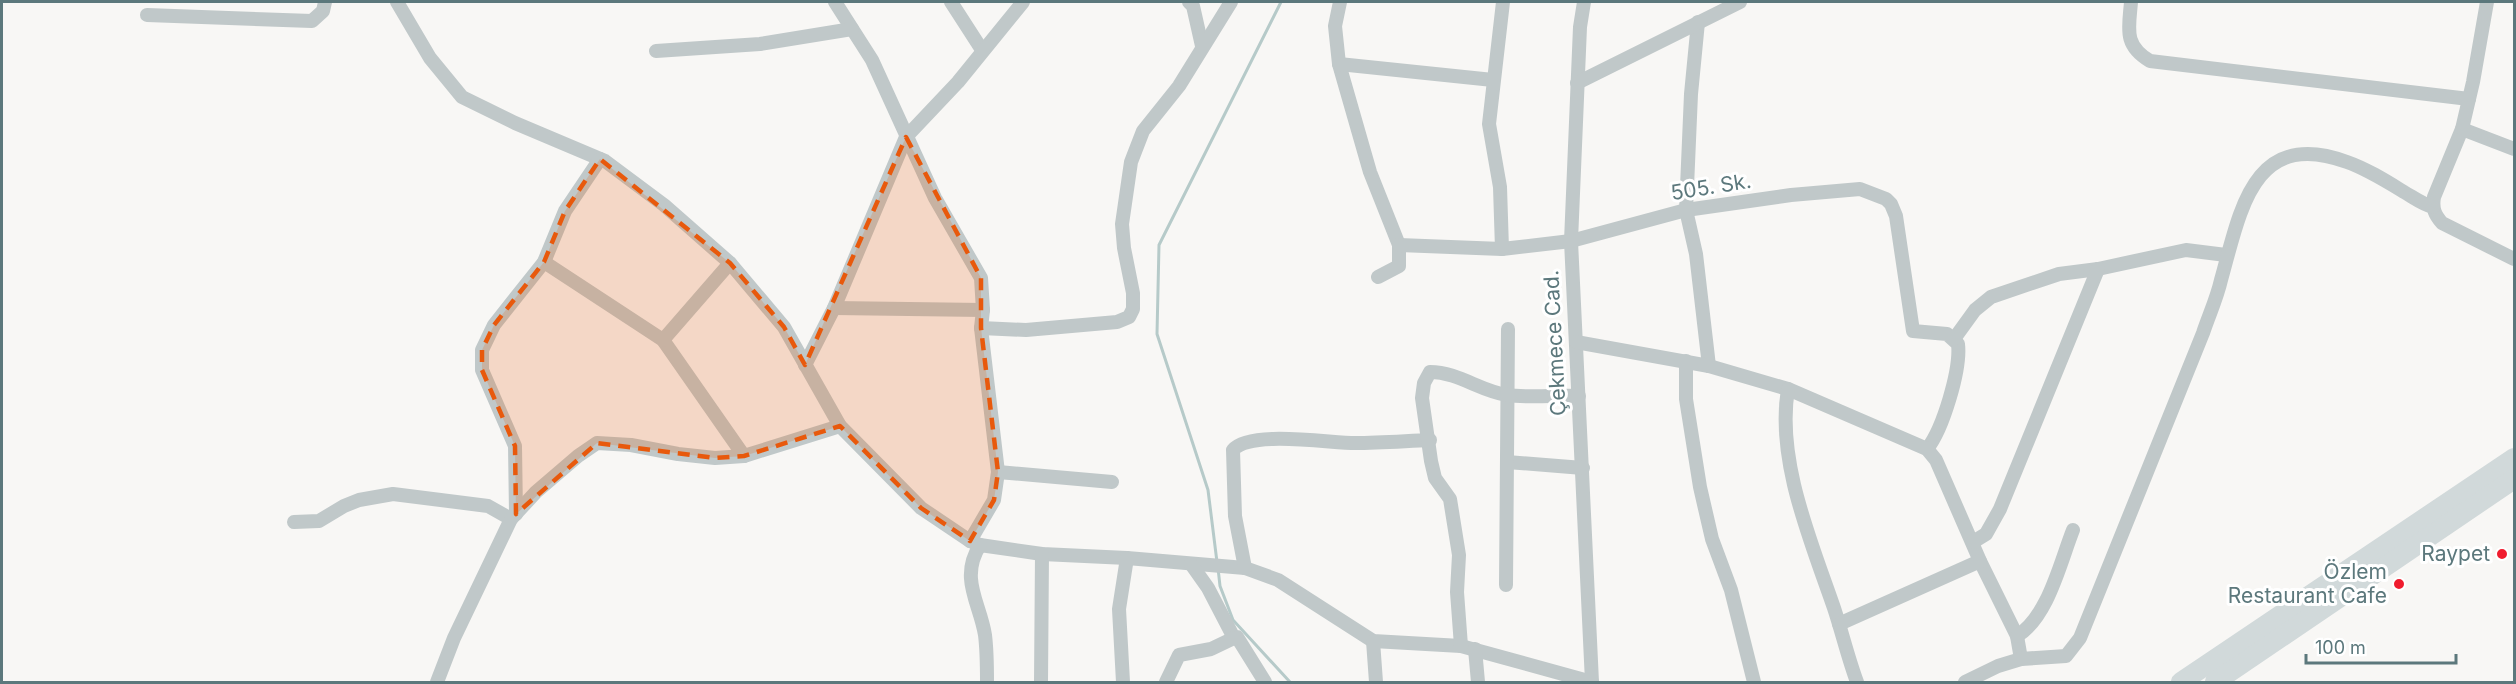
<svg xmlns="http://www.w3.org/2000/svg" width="2516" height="684" font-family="Inter,sans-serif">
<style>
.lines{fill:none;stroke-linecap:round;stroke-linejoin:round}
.stream{stroke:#b6cac9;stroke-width:3}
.minor{stroke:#c0c8c9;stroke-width:14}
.highway{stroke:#d1d9da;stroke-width:20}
.marked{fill:#e8590c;fill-opacity:0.2;stroke:#e8590c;stroke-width:4.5;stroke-dasharray:12 8;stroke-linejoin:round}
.poi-dot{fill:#f01c2e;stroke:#fff;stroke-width:2}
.labels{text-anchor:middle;stroke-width:6;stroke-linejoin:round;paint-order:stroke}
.street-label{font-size:21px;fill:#5c787c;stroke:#fff}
.poi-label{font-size:21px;fill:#5c787c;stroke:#fff;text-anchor:end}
</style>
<rect width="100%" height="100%" fill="#f8f7f5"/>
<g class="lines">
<g class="stream">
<path d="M1217 562 1208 490 1157 334 1159 245 1281 2"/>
<path d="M1218 568 1220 586 1233 620 1290 682"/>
</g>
<g class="minor">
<path d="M397 2 430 58 462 97 515 123 605 161 664 205 730 263 784 327 840 426 921 508 970 541 980 545 1042 554 1127 558 1245 568 1278 580 1373 641 1461 646 1592 682"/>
<path d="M835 2 872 60 935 198 981 278 983 310 981 328 998 472 994 500 970 541"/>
<path d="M951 2 982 50"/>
<path d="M1189 2 1193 6 1202 46"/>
<path d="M1340 2 1335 26 1339 64 1370 172 1399 245V266L1378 277"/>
<path d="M1584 2 1580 27 1571 241 1592 682"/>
<path d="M2131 2C2129 28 2123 45 2150 61L2469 99"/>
<path d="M2487 2 2473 82 2462 129 2434 197C2432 209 2435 215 2442 223L2514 259"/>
<path d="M147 15 312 21 323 11 325 2"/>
<path d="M1698 22 1691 94 1686 210 1696 254 1709 366"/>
<path d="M656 51 760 44 852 29"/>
<path d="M1339 64 1493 80"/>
<path d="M1577 83 1740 2"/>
<path d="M2462 129 2514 149"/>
<path d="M1399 245 1502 249 1571 241 1686 210 1791 195 1860 189 1886 199 1891 204 1896 216 1913 331 1947 334 1958 344C1961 369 1943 429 1927 449"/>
<path d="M1502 249 1500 187 1489 124 1503 2"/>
<path d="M544 262 663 340 744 456"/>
<path d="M834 308 983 310"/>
<path d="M981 328 1026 330 1117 322 1129 317 1133 309V293L1124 248 1122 224 1131 162 1143 131 1179 86 1231 2"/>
<path d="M1954 339 1975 310 1991 297 2059 274 2098 269 2186 250 2226 255"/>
<path d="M663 340 730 263"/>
<path d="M1576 342 1709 366 1788 389 1927 449 1936 460 1980 561 2017 636 2021 659"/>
<path d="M1686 361V399L1700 487 1712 539 1731 590 1754 682"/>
<path d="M805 365 834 308 906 137 958 82 1023 2"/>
<path d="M1788 389C1776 460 1811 541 1834 608 1842 632 1848 658 1857 682"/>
<path d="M1507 462 1583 468"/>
<path d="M998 472 1112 482"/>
<path d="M516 514 515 446 482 370V350L494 325 544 262 565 211 600 159"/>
<path d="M294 522 319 521 344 506 359 500 393 494 488 506 511 519"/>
<path d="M1973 542 1986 534 2000 509 2098 269"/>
<path d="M980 545C959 578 980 603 985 635 987 651 987 667 987 682"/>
<path d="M1191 564 1208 588 1234 638 1237 637 1265 682"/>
<path d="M1245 568 1235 516 1233 450C1250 430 1329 443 1355 443 1380 443 1405 441 1430 440"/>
<path d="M1506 585 1508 329"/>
<path d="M1839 624 1980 561"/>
<path d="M2017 636C2048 617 2060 563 2073 530"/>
<path d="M1373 641 1376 682"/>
<path d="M1461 646 1457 592 1459 555 1450 499 1435 478 1431 461 1422 398 1424 383 1430 372C1458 372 1480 391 1507 395 1530 398 1555 395 1579 396"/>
<path d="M1475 649 1478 682"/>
<path d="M437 682 454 638 511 519 536 492 578 456 597 443 631 445 678 454 715 458 744 456 840 426"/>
<path d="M1041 682 1042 554"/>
<path d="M1123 682 1119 609 1127 558"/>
<path d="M1166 682 1179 655 1211 649 1234 638"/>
<path d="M1965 682 1998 666 2021 659 2066 656 2080 638 2203 333C2209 315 2217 298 2221 280 2240 213 2252 127 2347 162 2367 169 2386 181 2404 192 2413 197 2422 204 2433 207"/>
</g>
<g class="highway">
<path d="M2181 682 2514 458"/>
<path d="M2215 682 2514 479"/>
</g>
</g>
<path class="marked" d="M906 137 981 278V328L998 472 994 500 970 541 921 508 840 426 744 456 715 458 597 443 516 514 515 446 482 370V350L494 325 544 262 565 211 600 159 730 263 784 327 805 365Z"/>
<g class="poi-dot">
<circle cx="2502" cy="554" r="6"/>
<circle cx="2399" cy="584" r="6"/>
</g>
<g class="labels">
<g class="street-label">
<text transform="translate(1711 187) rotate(-9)" y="7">505. Sk.</text>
<text transform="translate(1555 343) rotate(-93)" y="7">Çekmece Cad.</text>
</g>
<g class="poi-label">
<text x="2490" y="561">Raypet</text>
<text x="2387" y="579">Özlem<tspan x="2387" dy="24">Restaurant Cafe</tspan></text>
</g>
</g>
<rect width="2516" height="684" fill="none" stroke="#5c787c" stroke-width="6"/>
<path d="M2306 654v9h150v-9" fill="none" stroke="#5c787c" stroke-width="3"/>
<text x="2315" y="654" font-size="18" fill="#5c787c" stroke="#ffffff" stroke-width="4.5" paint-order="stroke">100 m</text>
</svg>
